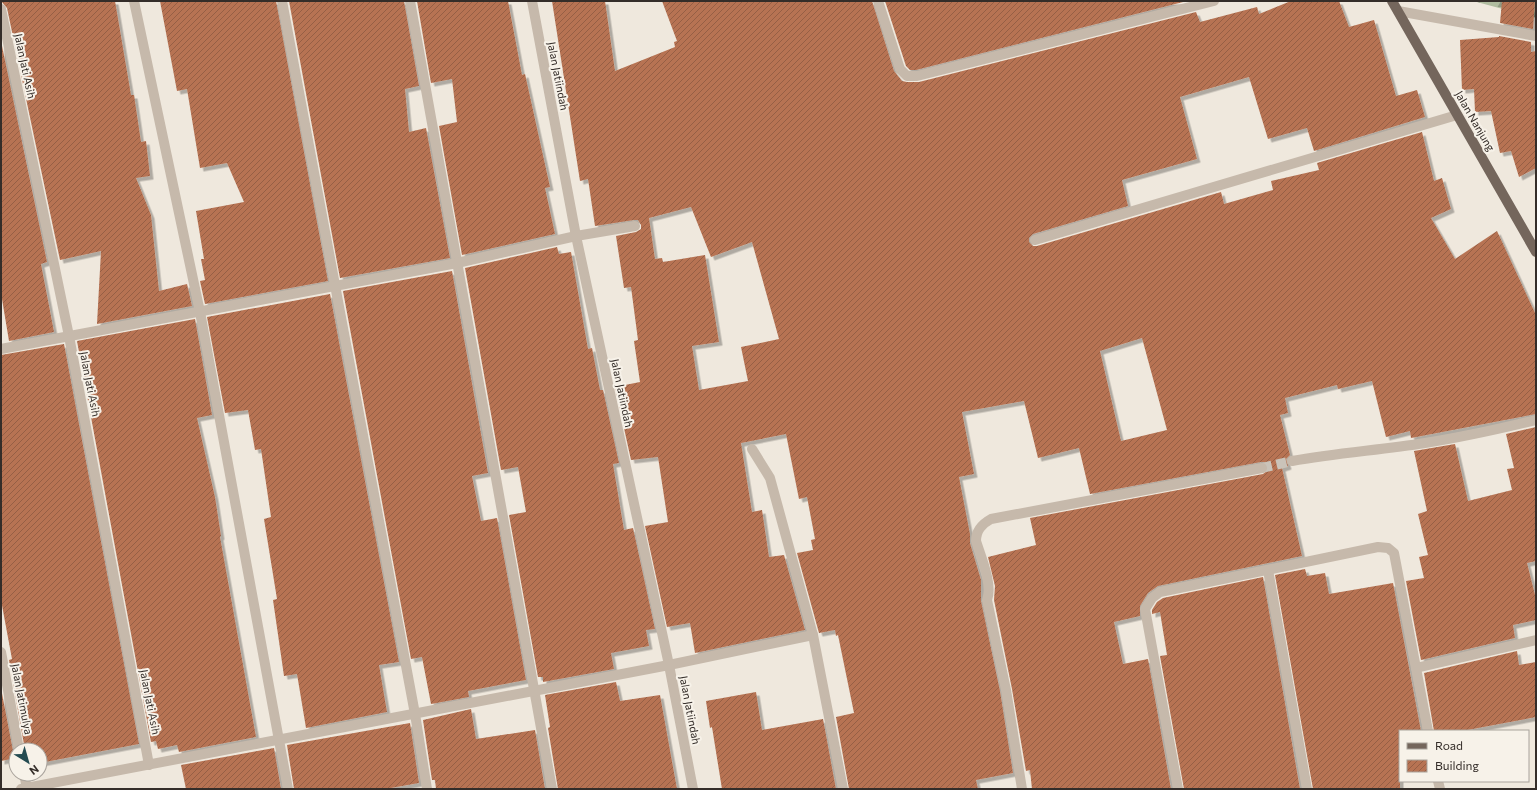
<svg xmlns="http://www.w3.org/2000/svg" width="1537" height="790" font-family="Commissioner,sans-serif">
<style>
.forest{fill:url(#forest-firs)}
.building{fill:url(#building-hatch);fill-rule:evenodd;filter:url(#shadow)}
.lines{fill:none;stroke-linecap:round;stroke-linejoin:round}
.minor-tunnel{stroke:#cac3b9;stroke-width:10;stroke-dasharray:10 5;stroke-linecap:butt}
.minor{stroke:#c6b9ab;stroke-width:10}
.major{stroke:#74665c;stroke-width:10}
.labels{text-anchor:middle;stroke-width:4;stroke-linejoin:round;paint-order:stroke}
.street-label{font-size:11px;fill:#342d29;stroke:#f7f2e9}
</style>
<defs>
<pattern id="forest-firs" width="22" height="20" patternUnits="userSpaceOnUse"><rect width="22" height="20" fill="#b0bc9f"/><path d="M5 1l3.5 6h-7zM16 11l3.5 6h-7z" fill="#909982"/></pattern>
<pattern id="building-hatch" width="6" height="6" patternUnits="userSpaceOnUse"><rect width="6" height="6" fill="#b77353"/><path d="M-1 1l2-2M0 6l6-6M5 7l2-2" fill="none" stroke="#965f45"/></pattern>
<filter id="shadow"><feDropShadow dx="3.5" dy="3.5" stdDeviation="0" flood-color="#0004"/></filter>
</defs>
<rect width="100%" height="100%" fill="#efe8dd"/>
<path class="forest" d="M1473 1H1536V18Z"/>
<g class="building">
<path d="M1 1H115L131 95H134L141 142 146 141 150 176 136 178 151 215 159 291 187 284 192 306 97 324 101 251 60 260 7 8Z"/>
<path d="M160 1H276L328 281 205 304 200 281 205 280 201 259H204L196 211 244 202 227 163 200 168 187 89 177 91Z"/>
<path d="M289 1H404L419 86 405 89 409 132 426 128 450 258 340 278Z"/>
<path d="M417 1H508L522 75 525 74 550 187 545 188 555 234 462 255 439 126 457 122 452 79 431 83Z"/>
<path d="M552 1H605L615 71 675 47 674 42 677 41 662 1H872L894 71 902 81 907 82H919L1196 12 1200 22 1257 7 1259 14 1291 1H1339L1349 27 1374 20 1396 96 1417 90 1425 117 1314 151 1307 128 1268 139 1249 77 1180 97 1197 159 1122 180 1128 206 1033 234 1029 238V242L1033 246H1037L1221 192 1224 204 1273 190 1271 181 1319 170 1317 163 1422 132 1434 181 1442 178 1451 209 1431 218 1455 259 1497 231 1536 315V414L1411 438 1410 431 1386 437 1372 381 1338 389 1337 385 1285 398 1288 413 1280 415 1290 455 1286 459 1288 466 1282 468 1302 556 1158 586 1148 593 1140 606V616L1114 622 1123 664 1148 659 1171 789H1032L1030 770 1026 771 1012 689 994 600 995 586 988 557 1036 545 1030 518 1263 474 1268 470V466L1264 462H1261L1090 494 1079 448 1038 458 1024 401 962 412 974 474 959 477 970 534V543L981 580V601L1000 691 1013 773 976 780 978 789H849L836 717 854 713 838 635 836 636 835 630 819 633 797 553 813 550 811 540 815 539 807 497 799 499 786 434 741 443 752 512 762 510 769 557 784 555 805 630 695 653 690 623 667 627 645 526 668 522 658 457 631 460 615 387 640 382 634 341 638 340 631 287 624 288 616 236 636 232 641 229V225L638 220H634L595 226 588 179 580 181ZM691 207 711 257 752 242 779 339 741 347 748 381 699 390 692 346 719 342 705 255 663 262 662 258 655 259 649 218ZM1142 338 1167 430 1121 441 1100 351Z"/>
<path d="M885 1H1187L916 70H910L906 66Z"/>
<path d="M1502 1H1535L1533 29 1500 23Z"/>
<path d="M1499 36 1531 42V52L1536 51V168L1519 177 1511 151 1500 153 1491 111 1475 112 1474 89 1462 90 1460 40 1499 37Z"/>
<path d="M1 41 47 262 41 264 54 332 9 341 1 293Z"/>
<path d="M557 247 559 254 571 252 588 349 592 348 600 390H603L619 463 613 464 624 530 633 528 655 629 646 630 649 646 611 653 614 669 543 682V677H538L509 515 526 512 518 467 501 470 465 268Z"/>
<path d="M452 271 488 473 472 476 481 521 497 518 526 680 468 691 469 697 431 704 422 657 411 659 343 291Z"/>
<path d="M330 294 399 662 379 665 387 712 306 728 297 674 284 676 273 600 277 599 264 519 271 517 261 449 255 450 248 410 225 413 207 317Z"/>
<path d="M195 319 212 415 197 418 215 497 221 536 220 537 256 737 179 752 177 745 158 749 156 741 151 742 77 341Z"/>
<path d="M64 344 139 744 40 763V750H25L9 660 12 659 1 600V355Z"/>
<path d="M1536 427V561L1527 563 1536 599V620L1513 625 1515 638 1421 660 1406 581 1424 578 1419 557 1428 555 1418 514 1427 511 1414 451 1455 444 1468 501 1512 490 1507 469 1514 468 1506 434Z"/>
<path d="M1305 569 1307 576 1325 573 1329 594 1393 583 1421 731H1400V789H1313L1275 575Z"/>
<path d="M1263 577 1300 789H1184L1160 656 1167 655 1160 612 1152 614V610L1157 602 1163 598Z"/>
<path d="M1517 651 1519 665 1536 662V717L1462 731H1434L1424 673Z"/>
<path d="M616 682 620 701 660 695 677 789H558L548 728 550 727 545 695Z"/>
<path d="M1 688 13 751 16 756V758L1 761Z"/>
<path d="M756 692 762 730 823 719 836 789H722L712 727 710 728 706 701Z"/>
<path d="M471 709 476 739 535 730 545 789H436L435 780H432L423 720Z"/>
<path d="M410 723 419 783 385 789H294L287 745Z"/>
<path d="M274 748 281 789H186L181 765Z"/>
</g>
<g class="lines">
<path class="minor-tunnel" d="M1262 468 1292 461"/>
<g class="minor">
<path d="M134 1 200 312 288 789"/>
<path d="M282 1 415 714 427 789"/>
<path d="M410 1 552 789"/>
<path d="M532 1 576 236 669 665 693 789"/>
<path d="M878 1 900 69 907 76H917L1214 1"/>
<path d="M1 9 69 336 149 765"/>
<path d="M1398 11 1536 36"/>
<path d="M1035 240 1457 115"/>
<path d="M1 349 457 263 576 236 635 226"/>
<path d="M752 449 770 478 813 635 843 789"/>
<path d="M1292 461C1336 453 1381 450 1425 443 1463 437 1499 429 1536 420"/>
<path d="M1268 570 1307 789"/>
<path d="M1 652 19 750"/>
<path d="M1416 668 1536 640"/>
<path d="M24 774 27 788"/>
<path d="M1438 781 1440 789"/>
<path d="M21 789 669 665 813 635"/>
<path d="M1022 789 1006 690 987 600C993 585 981 557 976 541 976 530 982 524 991 519L1262 468"/>
<path d="M1178 789 1145 609 1152 598 1160 592 1378 547 1388 548 1394 553 1428 731"/>
</g>
<path class="major" d="M1392 1 1536 252"/>
</g>
<g class="labels">
<g class="street-label">
<text transform="translate(25 66) rotate(78)" y="4">Jalan Jati Asih</text>
<text transform="translate(558 76) rotate(79)" y="4">Jalan Jatiindah</text>
<text transform="translate(1475 121) rotate(60)" y="4">Jalan Nanjung</text>
<text transform="translate(90 384) rotate(79)" y="4">Jalan Jati Asih</text>
<text transform="translate(622 393) rotate(78)" y="4">Jalan Jatiindah</text>
<text transform="translate(22 699) rotate(79)" y="4">Jalan Jatimulya</text>
<text transform="translate(150 702) rotate(79)" y="4">Jalan Jati Asih</text>
<text transform="translate(690 710) rotate(79)" y="4">Jalan Jatiindah</text>
</g>
</g>
<rect width="1537" height="790" fill="none" stroke="#342d29" stroke-width="4"/>
<rect x="1399" y="730" width="130" height="52" fill="#f7f2e9" stroke="#a9a39c"/>
<rect x="1407" y="743" width="20" height="6" fill="#74665c" stroke="#a9a39c"/>
<text x="1435" y="750" font-size="12" fill="#342d29">Road</text>
<rect x="1407" y="760" width="20" height="12" fill="url(#building-hatch)" stroke="#a9a39c"/>
<text x="1435" y="770" font-size="12" fill="#342d29">Building</text>
<g transform="translate(28 762) rotate(143)"><circle r="19" fill="#f7f2e9" stroke="#a9a39c"/>
<path d="M0-3L7 15L0 10L-7 15Z" fill="#244b51"/>
<text y="-6" font-size="11" font-weight="bold" text-anchor="middle" fill="#342d29">N</text>
</g>
</svg>
